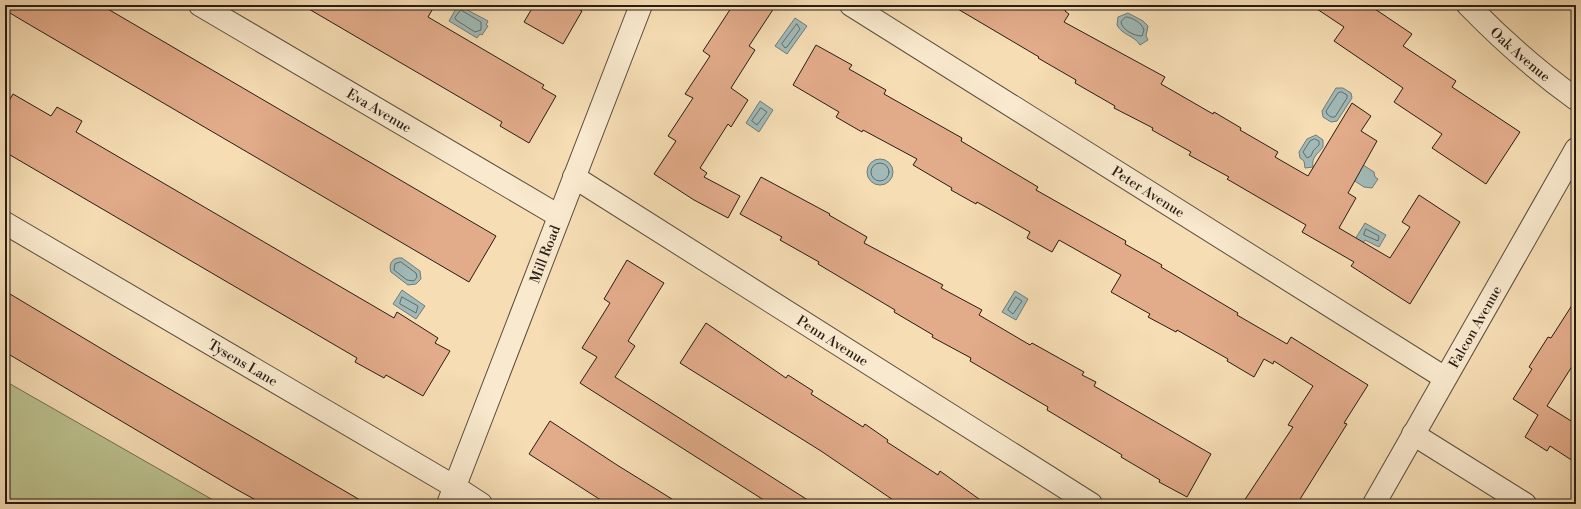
<svg xmlns="http://www.w3.org/2000/svg" width="1581" height="509" font-family="'Libre Bodoni',serif">
<style>
.green{fill:#bbc18e;stroke:#716f52}
.water{fill:#a1bab8;stroke:#707b77}
.lines{fill:none;stroke-linecap:round;stroke-linejoin:round}
.shore{stroke:#646c66;stroke-width:1}
.building{fill:#e2ab8a;stroke:#271d15}
.minor-casing{stroke:#5b4d3d;stroke-width:24}
.tertiary-casing{stroke:#5b4d3d;stroke-width:24}
.minor{stroke:#f9e9ce;stroke-width:22}
.tertiary{stroke:#f9e9ce;stroke-width:22}
.labels{text-anchor:middle;stroke-width:3;stroke-linejoin:round;paint-order:stroke}
.street-label{font-size:14px;fill:#271d15;stroke:#f9e9ce}
</style>
<rect width="100%" height="100%" fill="#f6ddb4"/>
<filter id="stains"><feTurbulence type="fractalNoise" baseFrequency=".005" numOctaves="4"/><feColorMatrix values="0 0 0 0 .2 0 0 0 0 .09 0 0 0 0 .02 0 0 0 .5 -.17"/></filter>
<radialGradient id="worn" r=".72"><stop offset=".6" stop-color="#630" stop-opacity="0"/><stop offset="1" stop-color="#630" stop-opacity=".3"/></radialGradient>
<path class="green" d="M5 381 213 500 220 504H5Z"/>
<g class="water">
<path d="M458 5 488 21 486 25 488 26 482 35 480 34 477 38 449 21Z"/>
<path d="M1128 13 1143 21 1148 26 1146 36 1148 40 1140 45C1135 36 1122 35 1117 25L1118 17Z"/>
<path d="M795 18 807 26 787 54 775 46Z"/>
<path d="M1336 88H1343L1351 93 1352 98 1337 121 1331 122 1323 117 1322 111Z"/>
<path d="M760 101 773 110 759 132 746 123Z"/>
<path d="M1316 135 1323 140V147C1318 154 1311 157 1313 167L1305 168 1304 161 1300 158 1299 152 1307 139Z"/>
<circle cx="880" cy="172" r="13"/>
<path d="M1357 161 1374 172 1375 177 1378 179 1372 188 1364 187 1347 176Z"/>
<path d="M1365 223 1386 235 1379 247 1365 240 1361 246 1354 241Z"/>
<path d="M402 258 420 271 421 279 416 284 408 285 391 272C388 263 393 257 402 258Z"/>
<path d="M402 290 425 306 416 319 393 304Z"/>
<path d="M1015 291 1028 299 1016 320 1002 312Z"/>
</g>
<g class="lines">
<g class="shore">
<path d="M461 10 481 22V30L475 32 456 20 455 18Z"/>
<path d="M1126 17C1132 17 1142 23 1144 30L1142 36C1134 36 1122 30 1121 22Z"/>
<path d="M797 24 800 29 787 47 785 48 782 44Z"/>
<path d="M1342 92 1347 95V98L1335 117H1331L1327 114 1326 111 1338 93Z"/>
<path d="M761 108 767 112 757 125 752 121Z"/>
<path d="M1315 139 1319 141V145L1313 151 1311 156 1307 158 1303 152 1310 141Z"/>
<circle cx="880" cy="172" r="9"/>
<path d="M1366 229 1379 236 1378 241 1364 235Z"/>
<path d="M401 262 416 273 417 277 414 281 407 280 394 270 395 264Z"/>
<path d="M402 297 418 306 416 313 400 304Z"/>
<path d="M1016 297 1022 301 1013 314 1008 310Z"/>
</g>
</g>
<g class="building">
<path d="M5 5H101L496 236 469 282 25 22 5 10Z"/>
<path d="M302 5H435L428 17 544 85 542 88 556 96 529 143 500 126 502 122Z"/>
<path d="M534 5H571L582 11 563 44 524 22Z"/>
<path d="M733 5H776L749 46 755 50 731 88 748 100 731 127 728 124 700 168 707 173 704 177 740 196 728 218 694 200 654 174 676 141 668 136 693 98 685 94 710 56 703 51Z"/>
<path d="M951 5H1068L1065 11 1069 14 1064 22 1165 77 1161 84 1213 114 1214 112 1241 128 1240 130 1278 152 1275 157 1308 176 1352 103 1371 116 1361 131 1377 141 1348 193 1356 198 1339 228 1390 258 1410 227 1402 222 1419 195 1460 222 1410 304 1351 266 1354 262 1302 232 1306 225 1227 179 1229 177 1189 155 1191 152 1152 130 1153 128 1114 108 1115 106 1075 83 1076 80 1038 58 1039 57Z"/>
<path d="M1311 5H1369L1412 34 1403 46 1456 81 1452 87 1520 132 1486 184 1432 148 1442 134 1394 102 1403 88 1334 41 1344 27Z"/>
<path d="M816 45 852 65 849 69 886 90 884 94 962 138 961 141 1038 187 1036 190 1126 241 1125 244 1162 265 1161 267 1238 313 1237 315 1287 344 1291 337 1368 385 1344 423 1347 424 1297 504H1242L1293 427 1288 425 1313 386 1274 361 1273 364 1264 359 1254 377 1227 361 1228 359 1177 330 1176 332 1148 317 1150 314 1111 292 1121 275 1059 240 1052 252 1027 238 1030 232 977 202 976 204 951 190 952 188 913 165 917 159 863 130 862 132 836 117 839 112 793 85Z"/>
<path d="M13 94 51 116 57 107 82 121 76 132 394 318 397 312 438 338 435 343 450 351 423 396 386 375 384 378 355 362 357 358 5 152V107Z"/>
<path d="M761 177 830 214 829 215 867 237 864 243 943 285 941 288 982 310 979 315 1030 345 1032 343 1084 372 1082 375 1096 382 1094 386 1211 454 1187 497 1159 482 1160 480 1121 457 1122 455 1047 410 1048 407 970 361 971 358 932 337 933 335 894 312 895 310 818 264 819 262 780 240 782 237 740 214Z"/>
<path d="M627 260 664 283 628 341 635 346 615 377 814 504H770L580 383 597 357 582 348 610 303 604 299Z"/>
<path d="M5 291 132 367 367 504H263L234 488 5 352Z"/>
<path d="M1576 299V360L1547 406 1576 424V463L1550 446 1547 451 1525 437 1538 415 1513 399 1532 369 1529 367 1548 337 1551 338Z"/>
<path d="M706 323 786 378 788 375 813 391 811 394 863 427 865 424 888 440 887 442 938 475 940 471 986 504H899L821 451 680 363Z"/>
<path d="M550 421 617 465 680 504H607L529 454Z"/>
</g>
<g class="lines">
<g class="minor-casing">
<g id="minor">
<path id="s1" d="M200 5 559 216"/>
<path id="s2" d="M851 5 1445 378"/>
<path id="s3" d="M1468 5C1502 40 1537 71 1576 99"/>
<path id="s4" d="M574 177 1091 504"/>
<path id="s5" d="M5 223 455 487"/>
<path d="M1413 434 1525 504"/>
<path id="s6" d="M1374 504 1576 149"/>
</g>
</g>
<g class="tertiary-casing">
<g id="tertiary">
<path d="M455 487 481 504"/>
<path id="s7" d="M448 504 641 5"/>
</g>
</g>
<use href="#minor" class="minor"/>
<use href="#tertiary" class="tertiary"/>
</g>
<g class="labels">
<g class="street-label">
<text dy="5" stroke="none"><textPath href="#s3" startOffset="72">Oak Avenue</textPath></text>
<text dy="5" stroke="none"><textPath href="#s1" startOffset="208">Eva Avenue</textPath></text>
<text dy="5" stroke="none"><textPath href="#s2" startOffset="351">Peter Avenue</textPath></text>
<text dy="5" stroke="none"><textPath href="#s7" startOffset="268">Mill Road</textPath></text>
<text dy="5" stroke="none"><textPath href="#s6" startOffset="204">Falcon Avenue</textPath></text>
<text dy="5" stroke="none"><textPath href="#s4" startOffset="306">Penn Avenue</textPath></text>
<text dy="5" stroke="none"><textPath href="#s5" startOffset="276">Tysens Lane</textPath></text>
</g>
</g>
<rect width="1581" height="509" fill="none" stroke="#f6ddb4" stroke-width="20"/>
<rect x="6" y="6" width="1569" height="497" fill="none" stroke="#271d15" stroke-width="2"/>
<rect x="10" y="10" width="1561" height="489" fill="none" stroke="#271d15"/>
<rect width="100%" height="100%" filter="url(#stains)"/>
<rect width="100%" height="100%" fill="url(#worn)"/>
</svg>
